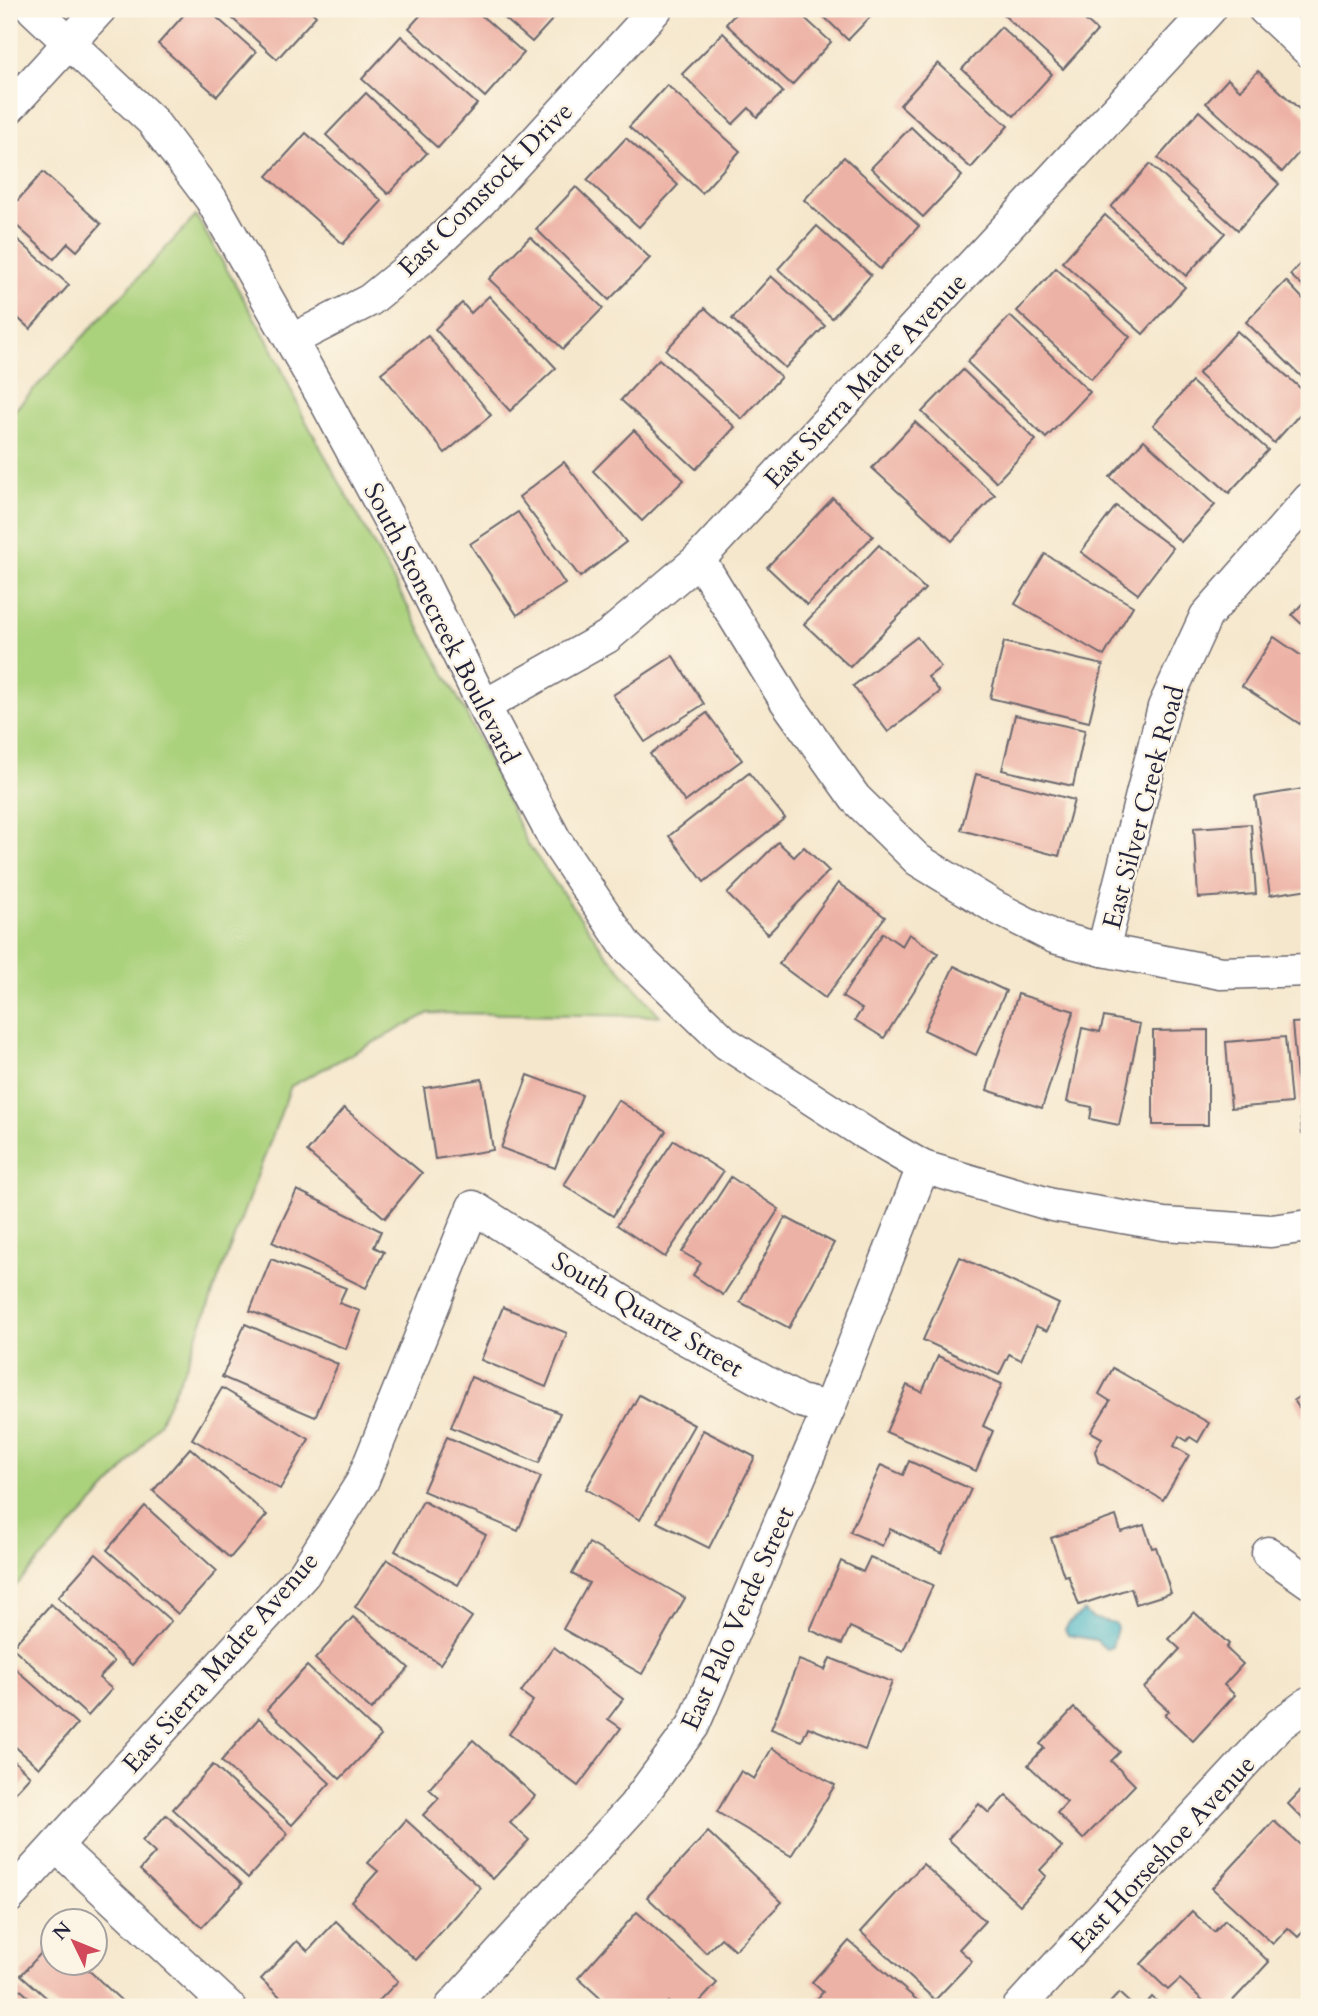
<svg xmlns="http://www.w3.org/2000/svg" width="1318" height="2016" font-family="Cardo,serif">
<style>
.green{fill:#aad17b;stroke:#667a5b;stroke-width:2}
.water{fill:#4ab5c6;stroke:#366c80;stroke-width:2}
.building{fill:#edb2a6}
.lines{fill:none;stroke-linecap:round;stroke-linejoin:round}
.minor-casing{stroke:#6c676e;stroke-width:35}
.minor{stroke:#fff;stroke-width:32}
.labels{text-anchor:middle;stroke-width:5;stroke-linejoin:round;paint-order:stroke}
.street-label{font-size:26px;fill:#22223b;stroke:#fcf5e5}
</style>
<rect width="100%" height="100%" fill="#fcf5e5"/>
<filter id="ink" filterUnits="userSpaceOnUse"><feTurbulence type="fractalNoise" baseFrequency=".0143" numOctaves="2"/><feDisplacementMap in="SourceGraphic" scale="14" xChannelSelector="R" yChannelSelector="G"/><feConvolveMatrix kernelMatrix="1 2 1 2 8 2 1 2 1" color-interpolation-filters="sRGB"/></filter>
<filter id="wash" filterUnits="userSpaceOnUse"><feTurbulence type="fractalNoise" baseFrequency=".00686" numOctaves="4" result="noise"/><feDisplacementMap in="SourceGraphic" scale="28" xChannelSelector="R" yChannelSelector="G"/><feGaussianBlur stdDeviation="1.57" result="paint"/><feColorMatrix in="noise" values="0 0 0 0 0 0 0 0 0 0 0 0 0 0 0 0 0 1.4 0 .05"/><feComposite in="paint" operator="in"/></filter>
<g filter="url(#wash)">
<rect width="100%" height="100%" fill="#f5e7cc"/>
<path class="green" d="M196 216 273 350 302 414 464 709 527 843 605 952 660 1016 429 1013 291 1086 186 1365 159 1423 122 1472 9 1593V416Z"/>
<path class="water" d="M1084 1611 1091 1618 1115 1623 1117 1628 1112 1647 1106 1649 1096 1640 1068 1635 1065 1629 1068 1624Z"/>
<g id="blocks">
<g class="building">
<path d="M189 9H207L256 52 217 96 158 44Z"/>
<path d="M222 9H309L316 16 277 59Z"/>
<path d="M426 9H474L524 53 485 97 409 28Z"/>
<path d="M494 9H562L532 42Z"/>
<path d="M740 9H795L831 42 792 85 726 24Z"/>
<path d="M816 9H878L848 40Z"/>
<path d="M997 9H1073L1097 31 1063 69Z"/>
<path d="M1098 9H1113L1106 16Z"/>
<path d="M1001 27 1052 74 1014 116 962 69Z"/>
<path d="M723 33 783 92 757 117 749 108 733 124 682 74Z"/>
<path d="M401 36 477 104 438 148 362 79Z"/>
<path d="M938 63 1008 126 971 168 900 105Z"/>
<path d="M1258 71 1309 118V141L1282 172 1206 103 1228 79 1240 90Z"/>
<path d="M667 85 740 151 702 193 629 127Z"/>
<path d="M366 93 427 153 388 194 326 135Z"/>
<path d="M1199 111 1279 184 1238 230 1158 158Z"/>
<path d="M911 127 962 176 923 217 871 168Z"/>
<path d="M306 133 382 201 343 244 267 176Z"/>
<path d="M626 138 678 185 639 227 587 180Z"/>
<path d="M844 157 919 226 880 269 804 200Z"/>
<path d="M1150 164 1225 233 1186 276 1111 207Z"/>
<path d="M43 172 101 224 77 251 68 243 54 259 9 219V210Z"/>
<path d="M576 187 650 258 609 300 536 229Z"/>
<path d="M1105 215 1185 287 1143 334 1062 262Z"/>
<path d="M817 226 871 275 832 318 778 269Z"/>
<path d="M9 232 69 285 30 329 9 310Z"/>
<path d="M530 237 603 308 563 349 489 279Z"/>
<path d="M1309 254V292L1290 275Z"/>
<path d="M1056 268 1130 337 1091 379 1017 311Z"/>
<path d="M771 276 825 326 785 368 732 319Z"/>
<path d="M1286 281 1309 305V384L1246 322Z"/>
<path d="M489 296 556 368 510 411 435 329 462 303 471 313Z"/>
<path d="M705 308 781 377 742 419 666 350Z"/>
<path d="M1010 316 1090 392 1046 438 967 362Z"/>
<path d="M1237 331 1309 396V404L1274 443 1198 374Z"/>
<path d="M428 336 491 415 445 453 381 373Z"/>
<path d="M659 359 735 427 696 469 621 400Z"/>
<path d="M963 370 1036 440 996 482 922 412Z"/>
<path d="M1192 382 1268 450 1229 493 1153 425Z"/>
<path d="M915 422 995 495 952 541 872 468Z"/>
<path d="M634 430 684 480 642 521 593 471Z"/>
<path d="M1144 440 1215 505 1181 542 1110 477Z"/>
<path d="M564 462 626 542 580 577 519 497Z"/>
<path d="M833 498 873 536 807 605 767 567Z"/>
<path d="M1116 506 1173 548 1138 594 1081 552Z"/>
<path d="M518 512 565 584 517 615 470 544Z"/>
<path d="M879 545 925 589 850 667 804 624Z"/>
<path d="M1045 554 1133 606 1104 656 1015 604Z"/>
<path d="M1309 596V631L1292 615Z"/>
<path d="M917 637 941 667 928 677 940 692 888 732 853 686Z"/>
<path d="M1274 637 1309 661V710L1300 724 1242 686Z"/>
<path d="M1004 642 1103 665 1089 722 990 698Z"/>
<path d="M673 656 704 704 645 742 613 695Z"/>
<path d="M707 713 742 760 685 802 650 754Z"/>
<path d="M1015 715 1085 730 1073 786 1002 770Z"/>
<path d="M749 773 785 818 704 882 669 836Z"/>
<path d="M976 774 1074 800 1059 856 961 830Z"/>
<path d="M1309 788V889L1270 895 1255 797Z"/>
<path d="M1251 824 1256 894 1198 898 1194 828Z"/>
<path d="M778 842 794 857 804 847 829 871 768 934 727 894Z"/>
<path d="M838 883 885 917 825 998 779 964Z"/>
<path d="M883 933 902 946 909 934 938 953 884 1038 855 1020 862 1009 842 997Z"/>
<path d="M954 966 1006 991 976 1055 924 1030Z"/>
<path d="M1018 994 1074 1011 1042 1108 987 1090Z"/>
<path d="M1104 1017 1140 1024 1119 1125 1090 1119 1092 1107 1067 1102 1082 1028 1100 1032Z"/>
<path d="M1309 1022V1133L1302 1134 1292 1023Z"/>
<path d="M1208 1030V1125H1153V1031Z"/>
<path d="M1285 1037 1291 1103 1231 1108 1226 1042Z"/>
<path d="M528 1075 582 1095 555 1168 501 1148Z"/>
<path d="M482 1079 493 1150 435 1159 424 1088Z"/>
<path d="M618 1100 666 1131 613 1216 564 1185Z"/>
<path d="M344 1108 422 1173 385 1218 307 1152Z"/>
<path d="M674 1140 723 1172 665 1257 617 1225Z"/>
<path d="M731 1177 779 1209 723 1295 693 1275 701 1263 682 1252Z"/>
<path d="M297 1190 381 1231 374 1247 384 1252 366 1288 272 1242Z"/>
<path d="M785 1217 834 1243 789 1328 740 1302Z"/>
<path d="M960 1257 1059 1304 1047 1331 1036 1326 1021 1360 1009 1354 999 1375 923 1340Z"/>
<path d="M271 1259 346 1288 339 1303 360 1311 346 1349 250 1311Z"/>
<path d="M503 1307 567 1333 546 1387 481 1360Z"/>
<path d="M245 1324 338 1364 315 1417 222 1377Z"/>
<path d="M938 1356 1002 1384 983 1426 993 1431 976 1471 886 1432 907 1385 922 1392Z"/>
<path d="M1113 1368 1209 1423 1198 1442 1190 1437 1187 1441 1179 1436 1174 1446 1189 1455 1163 1500 1098 1462 1095 1451 1102 1438 1091 1432 1110 1401 1099 1394Z"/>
<path d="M471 1377 560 1413 539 1463 451 1427Z"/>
<path d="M222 1388 309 1439 280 1489 192 1439Z"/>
<path d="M1309 1390V1423L1294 1400Z"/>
<path d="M639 1395 694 1425 640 1520 586 1489Z"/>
<path d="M703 1430 755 1457 709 1548 657 1522Z"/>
<path d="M447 1437 541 1477 518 1531 423 1491Z"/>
<path d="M190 1448 267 1515 230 1558 153 1491Z"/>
<path d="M909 1461 971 1489 942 1553 890 1529 882 1546 850 1532 881 1465 903 1475Z"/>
<path d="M423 1501 486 1535 458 1585 395 1551Z"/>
<path d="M145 1506 217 1571 178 1614 107 1550Z"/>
<path d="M1116 1516 1121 1532 1144 1525 1152 1548 1156 1547 1171 1593 1136 1604 1131 1588 1079 1605 1068 1575 1064 1576 1051 1538Z"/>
<path d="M589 1543 685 1598 642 1674 563 1629 589 1583 572 1574Z"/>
<path d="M96 1554 171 1621 132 1665 58 1597Z"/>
<path d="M870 1557 933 1585 903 1651 850 1627 842 1644 810 1630 841 1561 863 1572Z"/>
<path d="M387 1559 472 1617 440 1664 355 1607Z"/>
<path d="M51 1604 114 1662 99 1678 112 1689 88 1716 12 1647Z"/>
<path d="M1194 1612 1229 1644 1226 1648 1243 1664 1224 1685 1235 1695 1193 1741 1165 1715 1169 1711 1144 1688 1180 1649 1169 1639Z"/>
<path d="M353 1617 409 1668 371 1710 315 1659Z"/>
<path d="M554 1647 623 1699 608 1719 621 1728 578 1786 509 1734 533 1701 521 1692Z"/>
<path d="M830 1658 892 1682 865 1750 808 1727 802 1741 771 1729 799 1660 825 1670Z"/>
<path d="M9 1663 77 1724 39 1768 9 1741Z"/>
<path d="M307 1666 381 1736 340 1779 267 1709Z"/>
<path d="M1074 1708 1120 1752 1111 1761 1135 1785 1083 1839 1057 1813 1067 1802 1028 1765 1044 1748 1040 1744Z"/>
<path d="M259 1718 330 1783 292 1825 221 1761Z"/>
<path d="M473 1740 535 1796 510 1823 529 1840 493 1879 423 1815 439 1798 429 1789Z"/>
<path d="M772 1748 835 1785 791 1856 717 1812 741 1771 754 1779Z"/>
<path d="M9 1756 30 1776 9 1799Z"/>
<path d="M213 1765 288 1834 248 1878 173 1809Z"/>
<path d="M1309 1782V1825L1288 1804Z"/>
<path d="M1006 1795 1062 1847 1040 1870 1046 1876 1020 1905 948 1839 979 1804 989 1813Z"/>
<path d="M166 1815 242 1884 202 1927 140 1870 155 1853 142 1841Z"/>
<path d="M406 1820 481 1888 416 1960 351 1901 378 1871 368 1863Z"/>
<path d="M1274 1821 1309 1853V1925L1298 1937 1288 1928 1273 1944 1212 1888Z"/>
<path d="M708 1832 782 1902 735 1950 721 1938 706 1953 647 1897Z"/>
<path d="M923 1864 985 1921 959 1949 972 1961 935 2000 861 1932Z"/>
<path d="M1192 1911 1214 1932 1225 1920 1269 1962 1227 2007H1210L1180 1979 1168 1990 1141 1964Z"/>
<path d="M637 1912 717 1983 695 2007H673L668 2002 664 2007H610L578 1978Z"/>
<path d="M336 1921 398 1981 373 2007H291L261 1979 297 1941 308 1951Z"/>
<path d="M52 1941V1964H82L124 2003 120 2007H57L21 1975Z"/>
<path d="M849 1941 925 2007H810L823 1992 812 1982Z"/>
<path d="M15 1985 40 2007H9V1992Z"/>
<path d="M1119 1993 1134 2007H1106Z"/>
<path d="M1152 1997 1163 2007H1143Z"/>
</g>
</g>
</g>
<g filter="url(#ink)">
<use href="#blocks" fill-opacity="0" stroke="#6c676e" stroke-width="2"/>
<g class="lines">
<g class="minor-casing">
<g id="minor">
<path d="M33 9 152 121 211 199 328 406 419 575 484 706 555 840 626 946 726 1043 866 1134 923 1167 1052 1205 1164 1224 1271 1231 1309 1226"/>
<path d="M1264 9 1309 51"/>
<path d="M9 108 100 9"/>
<path d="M292 340 370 300 419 260 481 201 656 9"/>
<path d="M699 559 786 701 855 798 918 860 995 907 1054 937 1103 950 1221 973 1309 970"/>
<path d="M484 706 607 637 699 559 1210 9"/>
<path d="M1103 950 1164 707 1206 616 1309 499"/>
<path d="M1268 1553 1309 1582"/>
<path d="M56 1846 229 2007"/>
<path d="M9 1897 304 1574 362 1482 473 1207 653 1321 800 1401 829 1408"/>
<path d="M451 2007 634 1806 693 1726 829 1408 923 1167"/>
<path d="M1019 2007 1279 1725 1309 1703"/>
</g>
</g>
<use href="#minor" class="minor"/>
</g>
</g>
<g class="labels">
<g class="street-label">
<text transform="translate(485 189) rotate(-45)" y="9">East Comstock Drive</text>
<text transform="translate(865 380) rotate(-47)" y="9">East Sierra Madre Avenue</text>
<text transform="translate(442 623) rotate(63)" y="9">South Stonecreek Boulevard</text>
<text transform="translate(1143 807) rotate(-75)" y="9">East Silver Creek Road</text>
<text transform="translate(648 1314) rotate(31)" y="9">South Quartz Street</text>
<text transform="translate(737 1618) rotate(-66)" y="9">East Palo Verde Street</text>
<text transform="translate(220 1662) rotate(-49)" y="9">East Sierra Madre Avenue</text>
<text transform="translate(1162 1853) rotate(-47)" y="9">East Horseshoe Avenue</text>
</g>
</g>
<rect width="1318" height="2016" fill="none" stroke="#fcf5e5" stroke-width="35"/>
<g transform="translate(74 1942) rotate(313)"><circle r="33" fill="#fcf5e5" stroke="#a5a1a1" stroke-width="2"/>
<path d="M0-5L12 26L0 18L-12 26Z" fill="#d1495b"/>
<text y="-10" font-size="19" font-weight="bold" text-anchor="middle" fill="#22223b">N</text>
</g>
</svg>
